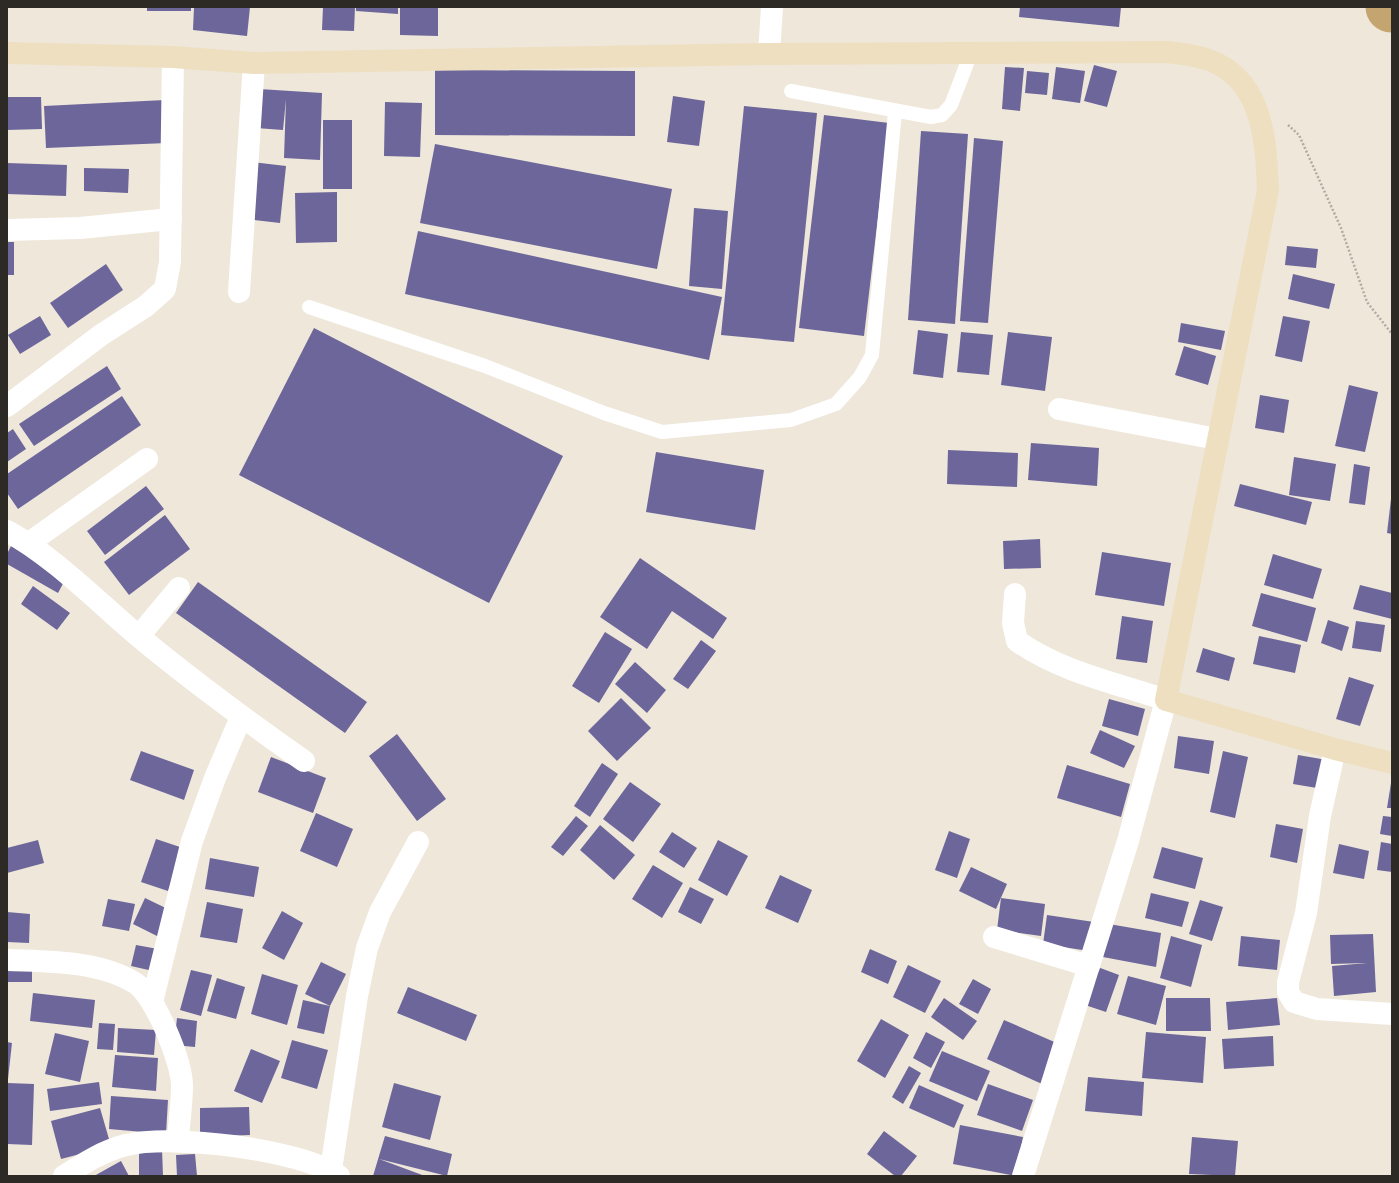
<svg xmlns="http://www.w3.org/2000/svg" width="1399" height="1183" font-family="Roboto,sans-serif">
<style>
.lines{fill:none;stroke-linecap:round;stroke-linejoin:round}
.river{stroke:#c4a56f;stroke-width:51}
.building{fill:#6c669a}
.path{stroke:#b1aba1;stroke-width:2.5;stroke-dasharray:2 2;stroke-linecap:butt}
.lane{stroke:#fff;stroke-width:14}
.street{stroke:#fff;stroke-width:22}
.secondary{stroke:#eedfc1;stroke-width:22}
</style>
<rect width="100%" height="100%" fill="#eee7da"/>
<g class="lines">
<path class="river" d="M1391 7H1392"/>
</g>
<g class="building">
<rect x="147" y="7" width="44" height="4"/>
<path d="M194 7H250L247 36 193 30Z"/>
<path d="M323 7H355L354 31 322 30Z"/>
<path d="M356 7H398V14L356 11Z"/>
<path d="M400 7H438V36L400 35Z"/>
<path d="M1020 7H1121L1119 27 1019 17Z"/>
<path d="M1094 65 1117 71 1107 107 1084 101Z"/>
<path d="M1005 67 1024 68 1020 111 1002 109Z"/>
<path d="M1056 67 1085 71 1080 103 1052 99Z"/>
<path d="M435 70 635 71V136L435 135Z"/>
<path d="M1027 71 1049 73 1047 95 1025 93Z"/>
<path d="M259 89 322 93 320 160 284 158 286 99 283 130 256 128Z"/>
<path d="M673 96 705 101 699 146 667 142Z"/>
<path d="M7 97H41L42 129 7 130Z"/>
<path d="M165 100 167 143 46 148 44 106Z"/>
<path d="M385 102 422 103 420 157 384 156Z"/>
<path d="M744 106 817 113 794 342 721 335Z"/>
<path d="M824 115 889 123 864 336 799 328Z"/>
<rect x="323" y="120" width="29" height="69"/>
<path d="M921 131 968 134 955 324 908 320Z"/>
<path d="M974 138 1003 141 988 323 960 321Z"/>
<path d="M435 144 672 189 657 269 420 223Z"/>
<path d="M251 162 286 166 280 223 245 219Z"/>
<path d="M7 163 67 165 66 196 7 194Z"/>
<path d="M84 168 129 169 128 193 84 191Z"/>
<path d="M337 192V242L296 243 295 193Z"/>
<path d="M694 208 728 211 722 289 689 286Z"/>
<path d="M418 231 722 297 709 360 405 294Z"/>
<rect x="7" y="242" width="7" height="33"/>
<path d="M1287 246 1318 249 1316 268 1285 265Z"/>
<path d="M106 264 123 290 68 328 50 303Z"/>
<path d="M1293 274 1335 284 1329 309 1288 299Z"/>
<path d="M40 316 51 335 20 354 8 335Z"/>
<path d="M1283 316 1310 321 1302 362 1275 356Z"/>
<path d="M1181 323 1225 331 1221 350 1178 342Z"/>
<path d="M314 328 563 456 489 603 239 475Z"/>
<path d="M918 330 948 334 943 378 913 374Z"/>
<path d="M961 332 993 335 989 375 957 372Z"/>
<path d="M1008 332 1052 337 1045 391 1001 385Z"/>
<path d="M1184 346 1216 356 1208 385 1175 375Z"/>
<path d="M107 366 121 389 34 446 19 424Z"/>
<path d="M1349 385 1378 392 1365 452 1335 446Z"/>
<path d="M1260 395 1289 400 1284 433 1255 428Z"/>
<path d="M122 396 141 425 18 509 7 493V474Z"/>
<path d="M13 429 26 449 7 462V433Z"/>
<path d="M1031 443 1099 448 1097 486 1028 480Z"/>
<path d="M948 450 1018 453 1017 487 947 484Z"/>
<path d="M656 452 764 470 755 530 646 512Z"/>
<path d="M1294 457 1336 464 1330 501 1289 495Z"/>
<path d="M1354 464 1370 467 1365 505 1349 503Z"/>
<path d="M1240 484 1312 502 1306 525 1234 506Z"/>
<path d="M146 486 164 509 105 555 87 531Z"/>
<path d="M1391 499H1392V534L1387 533Z"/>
<path d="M165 515 190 549 129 595 104 562Z"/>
<path d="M1040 539 1041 568 1004 569 1003 541Z"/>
<path d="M11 546 66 578 58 593 7 564V554Z"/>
<path d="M1102 552 1171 563 1164 606 1095 595Z"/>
<path d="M1273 554 1322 569 1313 599 1264 585Z"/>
<path d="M640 558 727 618 713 639 672 611 647 649 600 617Z"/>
<path d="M198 582 367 702 345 733 176 613Z"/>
<path d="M1360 585 1392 593V619L1353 609Z"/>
<path d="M33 586 70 613 57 630 21 604Z"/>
<path d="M1261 593 1316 608 1307 642 1252 626Z"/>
<path d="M1122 616 1153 621 1147 663 1116 659Z"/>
<path d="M1328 620 1349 627 1342 651 1321 643Z"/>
<path d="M1356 621 1385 625 1381 652 1352 648Z"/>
<path d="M605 632 632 649 599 703 572 686Z"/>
<path d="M1259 636 1301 645 1295 673 1253 664Z"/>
<path d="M701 640 716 651 688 689 673 679Z"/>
<path d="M1203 648 1235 658 1229 681 1196 672Z"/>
<path d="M635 662 666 690 647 713 615 684Z"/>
<path d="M1349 677 1374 685 1360 726 1336 719Z"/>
<path d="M621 698 651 728 617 761 588 731Z"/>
<path d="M1109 699 1145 709 1138 736 1102 726Z"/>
<path d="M1100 730 1135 746 1124 768 1090 753Z"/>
<path d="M397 734 446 799 417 821 369 756Z"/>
<path d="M1178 736 1214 741 1209 774 1174 768Z"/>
<path d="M141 751 194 770 184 800 130 780Z"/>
<path d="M1223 751 1248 757 1235 818 1210 812Z"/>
<path d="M1298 755 1327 760 1323 789 1293 784Z"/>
<path d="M271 757 326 778 313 813 258 792Z"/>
<path d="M602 763 618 774 590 817 574 806Z"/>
<path d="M1067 765 1130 784 1121 817 1057 798Z"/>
<path d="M630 782 661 804 633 842 603 819Z"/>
<path d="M1391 783H1392V808H1387Z"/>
<path d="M316 813 353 829 337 867 300 851Z"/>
<path d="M576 816 588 826 563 856 551 847Z"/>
<path d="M1383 816 1392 817V836L1380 834Z"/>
<path d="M1276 824 1303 829 1297 863 1270 857Z"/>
<path d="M600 825 635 855 614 880 580 850Z"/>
<path d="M949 831 970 839 957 878 935 870Z"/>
<path d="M672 832 697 848 684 868 659 852Z"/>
<path d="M156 839 183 848 168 891 141 882Z"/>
<path d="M38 840 44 863 7 873V848Z"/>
<path d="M718 840 748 856 727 896 698 880Z"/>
<path d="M1381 842 1392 844V872L1377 870Z"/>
<path d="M1339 844 1369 851 1364 879 1333 873Z"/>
<path d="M1162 847 1203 858 1195 889 1153 878Z"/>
<path d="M210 858 259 867 254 897 205 889Z"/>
<path d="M653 865 683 883 662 918 632 899Z"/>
<path d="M971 867 1007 884 996 909 959 891Z"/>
<path d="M780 875 812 890 798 923 765 908Z"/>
<path d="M690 887 714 899 701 924 678 912Z"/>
<path d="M1151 893 1189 902 1182 927 1145 918Z"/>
<path d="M145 898 174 912 161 938 133 924Z"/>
<path d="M1001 898 1045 904 1041 936 997 930Z"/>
<path d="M108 899 135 904 129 931 102 926Z"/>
<path d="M1200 900 1223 907 1212 941 1189 934Z"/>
<path d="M207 902 243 909 237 943 200 937Z"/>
<path d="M282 911 303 923 284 960 262 948Z"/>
<path d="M7 912 30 914 29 943 7 942Z"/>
<path d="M1047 915 1094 922 1089 951 1043 944Z"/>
<path d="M1109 924 1161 933 1156 967 1103 957Z"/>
<path d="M1373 934 1376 992 1334 996 1332 966 1367 963 1331 964 1330 935Z"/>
<path d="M1171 936 1202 945 1191 987 1160 978Z"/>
<path d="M1241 936 1280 940 1277 970 1238 966Z"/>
<path d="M136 945 158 949 153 971 131 966Z"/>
<path d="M870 949 897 961 888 984 861 972Z"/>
<path d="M321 962 346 974 330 1006 305 994Z"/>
<path d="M908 965 941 981 925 1013 893 997Z"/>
<path d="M1095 966 1119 975 1106 1012 1082 1004Z"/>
<rect x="7" y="967" width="25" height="15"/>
<path d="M191 970 212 975 201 1016 180 1010Z"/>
<path d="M262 974 298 985 287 1025 251 1014Z"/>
<path d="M1128 976 1166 986 1156 1025 1117 1014Z"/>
<path d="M217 978 245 987 236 1019 207 1011Z"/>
<path d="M973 979 991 989 978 1014 959 1004Z"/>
<path d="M408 987 477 1015 466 1041 397 1013Z"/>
<path d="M33 993 95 1000 92 1028 30 1021Z"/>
<path d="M944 998 977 1021 963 1040 931 1017Z"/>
<path d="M1166 998H1210L1211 1031H1166Z"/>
<path d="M1277 998 1280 1025 1228 1030 1226 1002Z"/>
<path d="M303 1000 330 1006 324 1034 297 1028Z"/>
<path d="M177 1018 197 1021 195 1047 174 1045Z"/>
<path d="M881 1019 909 1035 885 1078 857 1061Z"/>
<path d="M1004 1020 1059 1044 1042 1084 987 1059Z"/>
<path d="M99 1023 115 1024 113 1050 97 1049Z"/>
<path d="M118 1028 156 1030 154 1055 117 1052Z"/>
<path d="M926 1032 945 1042 931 1068 913 1058Z"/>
<path d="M1146 1032 1206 1037 1203 1083 1142 1078Z"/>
<path d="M55 1033 89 1041 80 1082 45 1074Z"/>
<path d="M1273 1036 1274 1066 1224 1069 1222 1039Z"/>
<path d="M292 1040 328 1050 317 1089 281 1078Z"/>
<path d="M7 1042 12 1043 8 1079H7Z"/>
<path d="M251 1049 280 1061 262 1103 234 1091Z"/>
<path d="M942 1051 990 1071 977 1101 929 1081Z"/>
<path d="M115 1055 158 1058 156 1091 112 1087Z"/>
<path d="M909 1066 921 1073 903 1104 892 1097Z"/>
<path d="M1088 1077 1144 1082 1142 1116 1085 1111Z"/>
<path d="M99 1082 102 1104 50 1111 47 1089Z"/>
<path d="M7 1083 34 1084 32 1145 7 1144Z"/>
<path d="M394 1083 441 1096 430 1140 382 1127Z"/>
<path d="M988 1084 1033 1100 1022 1131 977 1115Z"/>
<path d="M919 1085 964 1105 954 1128 909 1108Z"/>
<path d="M111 1096 168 1100 166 1134 109 1129Z"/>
<path d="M249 1107 250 1135 200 1137V1108Z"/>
<path d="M100 1108 111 1146 61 1159 51 1121Z"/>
<path d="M960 1125 1023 1137 1016 1176 953 1164Z"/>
<path d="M884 1131 917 1156 901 1176H895L867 1154Z"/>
<path d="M385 1136 452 1154 447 1176 379 1159 425 1176H373Z"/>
<path d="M1192 1137 1238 1141 1235 1176 1189 1174Z"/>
<path d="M139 1149H162L163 1176H139Z"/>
<path d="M195 1154 197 1176H177L176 1155Z"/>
<path d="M121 1161 129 1176H94Z"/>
</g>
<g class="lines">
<path class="path" d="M1288 125 1299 135 1341 228 1367 302 1392 334"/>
<g class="lane">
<path d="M791 91 931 117 942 115 951 105 971 53"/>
<path d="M309 307 485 366 604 413 662 432 791 420 836 404 860 377 872 355 895 112"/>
</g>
<g class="street">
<path d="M769 54 772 7"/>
<path d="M7 230 80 228 171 219"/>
<path d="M239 292 254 63"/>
<path d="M7 406 101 335 146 306 165 289 170 262 173 57"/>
<path d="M1059 409 1217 439"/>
<path d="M7 531C53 556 97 601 137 635 191 680 247 721 304 761"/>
<path d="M29 543 147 459"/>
<path d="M1015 594 1013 623 1017 641C1061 672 1116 683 1166 700L1128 841 1023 1176"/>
<path d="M139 636 179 588"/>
<path d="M1335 749 1320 816 1306 913 1288 982V992L1294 1002 1317 1009 1392 1014"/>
<path d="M994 937 1089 966"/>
<path d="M7 960C47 961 100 961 135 983 155 995 182 1062 182 1086 182 1104 179 1122 178 1140"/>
<path d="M152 1002 192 841 215 778 241 717"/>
<path d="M331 1170 357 996 367 948 380 912 418 842"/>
<path d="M64 1176C84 1163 103 1151 126 1145 173 1134 299 1149 339 1176"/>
</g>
<path class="secondary" d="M7 53 173 57 254 63 769 54 1167 52C1185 54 1202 56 1218 64 1264 87 1266 145 1268 190L1166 700 1335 749 1392 763"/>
</g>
<rect width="1399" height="1183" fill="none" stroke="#2d2a25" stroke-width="16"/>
</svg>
